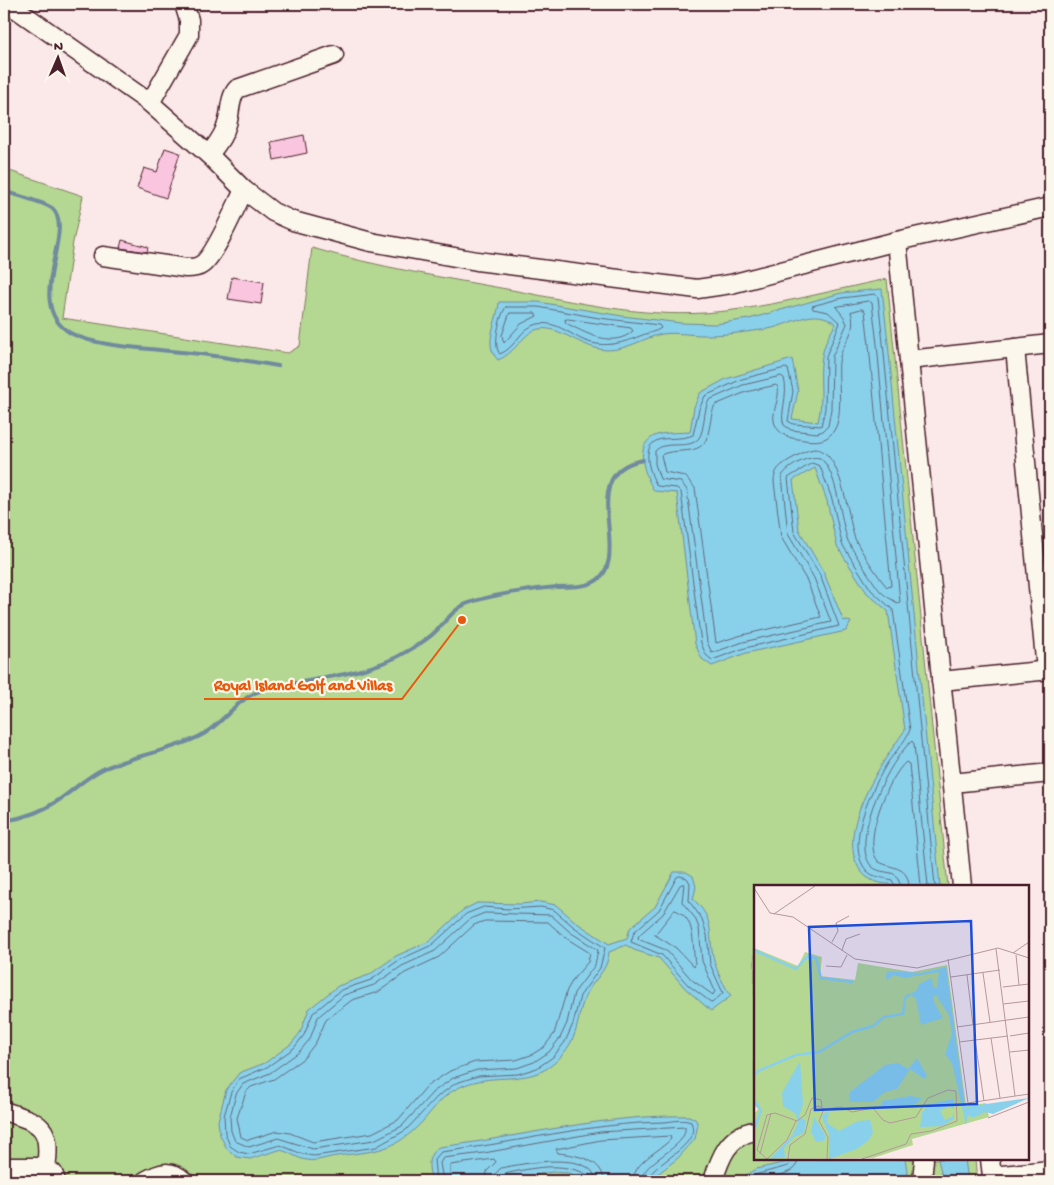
<svg xmlns="http://www.w3.org/2000/svg" width="1054" height="1185" font-family="'Gochi Hand',sans-serif">
<style>
.green{fill:#b4d791;stroke:#7f7b5e}
.water{fill:#89d1eb;stroke:#708a9e}
.lines{fill:none;stroke-linecap:round;stroke-linejoin:round}
.shore{stroke:#636678;stroke-width:1}
.stream{stroke:#708a9e;stroke-width:4}
.building{fill:#fac5df;stroke:#4a1f2b}
.minor-casing{stroke:#4a1f2b;stroke-width:21}
.minor{stroke:#fbf7ec;stroke-width:18}
.inset-river{fill:none;stroke:#89d1eb;stroke-width:2.5}
.inset-road{fill:none;stroke:#b4989c;stroke-width:1}
.view{fill:#1d4ed8;fill-opacity:0.15;stroke:#1d4ed8;stroke-width:2.5}
.inset-edge{fill:none;stroke:#4a1f2b;stroke-width:2.5}
.leader{fill:none;stroke:#e8590c;stroke-width:2}
.callout-dot{fill:#e8590c;stroke:#fbf7ec;stroke-width:2}
.callout-label{font-size:16px;text-anchor:middle;font-weight:bold;fill:#e8590c;stroke:#fbf7ec;stroke-width:4.5;stroke-linejoin:round;paint-order:stroke}
</style>
<rect width="100%" height="100%" fill="#fbe8e8"/>
<filter id="ink" filterUnits="userSpaceOnUse"><feTurbulence type="fractalNoise" baseFrequency=".02" numOctaves="2"/><feDisplacementMap in="SourceGraphic" scale="10" xChannelSelector="R" yChannelSelector="G"/><feConvolveMatrix kernelMatrix="1 2 1 2 8 2 1 2 1" color-interpolation-filters="sRGB"/></filter>
<g filter="url(#ink)">
<path class="green" d="M4 169 83 196 73 242 62 318 288 353 300 346 312 248C378 267 445 278 512 290 575 302 640 317 704 313 766 309 827 291 887 279L948 886H755V1159H975L977 1181H4Z"/>
<g class="water">
<path d="M882 289 888 343 940 886H891L890 884C878 884 867 880 860 870 834 831 883 761 905 730L888 611 867 593 837 546 827 501 815 468 793 480 799 530 824 573 843 620 851 622 846 631 746 653 712 666 702 659 695 644 677 493 654 491C645 475 632 444 657 435 667 432 679 433 690 432L694 407 700 393 726 379 792 359 798 391 792 419 818 422C827 383 810 362 836 324 815 305 791 325 768 329 747 332 725 335 704 335 690 335 675 332 662 334 643 338 627 350 607 350 582 349 559 325 539 329 524 331 516 353 498 360 482 344 498 321 499 302H538L622 316 681 323 715 324 749 319 841 293Z"/>
<path d="M674 872H686L693 876 696 887 693 899C717 921 707 935 714 960 717 973 724 985 731 996L711 1011 685 988 659 958 634 950 626 945 609 952C608 972 592 980 585 997 578 1013 579 1029 570 1044 539 1095 499 1067 458 1088 439 1097 431 1114 417 1127 391 1153 370 1151 337 1156 327 1157 317 1162 307 1160 297 1159 289 1151 279 1150L250 1159 237 1157 227 1149 220 1135 218 1121 226 1090 239 1073 265 1063 291 1044 300 1033 309 1009 338 986 369 975 396 956 430 941 463 910 477 903 520 904 540 902 556 905 577 923 609 944 627 938 630 928 655 907Z"/>
<path d="M689 1116 695 1119 698 1124 695 1139 678 1158 649 1181H590L568 1173 552 1172 495 1181H432C428 1168 426 1155 439 1147 522 1137 605 1114 689 1116Z"/>
<path d="M800 1159H905L909 1181H736L756 1169Z"/>
<path d="M938 1159H965L968 1181H943Z"/>
</g>
<g class="lines">
<g class="shore">
<path d="M869 301 872 303 877 344 900 602 897 603C892 599 886 597 881 592 876 587 851 548 848 541 840 521 838 471 820 458 809 455 788 466 782 476L788 534 814 578 831 622 743 642 712 653 707 642 687 490 681 482 660 479 655 464V451C666 439 689 451 699 438 705 429 703 411 709 400L743 385 781 376 784 378C789 395 779 415 784 425L791 430 817 433 823 431 828 426 831 409 832 357 847 324 844 317 836 307Z"/>
<path d="M506 307H538L599 318 659 325 661 328C656 332 647 333 640 336 620 344 602 349 581 339 567 332 554 321 538 324 520 327 516 348 500 354 492 346 500 314 506 307Z"/>
<path d="M862 309 865 311 869 345 891 586 887 587 882 581C875 571 857 546 854 536 848 516 841 451 816 449 807 449 799 455 791 459 781 465 774 469 774 482L781 537 807 581 821 617 742 635 716 643 695 488 685 476 665 472 661 455C676 447 701 457 707 437 711 426 710 415 715 405L746 392 776 385 778 387C780 399 772 410 774 421 776 430 783 436 792 438 805 440 823 445 832 433 845 419 837 381 839 362 842 341 858 334 851 312Z"/>
<path d="M510 313H535L537 316 521 324 504 343 502 336Z"/>
<path d="M568 319 631 328 633 331C613 349 585 333 566 323L565 320Z"/>
<path d="M680 876 687 878 690 883 689 901 702 919 707 935 710 964 723 993 712 1003 688 985 662 955 631 942 634 932 659 910 677 877Z"/>
<path d="M684 884 682 902 695 918 699 928 702 961 715 991 713 995 692 980 666 950 638 939 639 935 663 914 680 885Z"/>
<path d="M895 886 892 880C883 877 874 878 867 871 843 846 873 786 888 762 895 752 905 742 910 730L893 610 871 590 842 544 832 499 820 466 812 463 788 478 794 532 820 575 839 626 745 648 712 660 706 655 701 643 681 492 677 488 657 486C649 472 639 443 662 439 672 438 684 439 693 435L699 409 705 396 742 379 785 368 788 369 793 391 788 421 793 424 821 426 825 409 826 356 840 323 828 312 813 309 812 306 842 298 875 294 878 297 883 343 935 886"/>
<path d="M901 886 896 875C887 870 876 874 869 863 852 837 890 758 912 741L914 744 928 886"/>
<path d="M909 886C908 866 893 869 879 862 860 845 889 776 906 762L909 764 921 886"/>
<path d="M484 907 508 909 541 907 554 910 574 927 605 948 600 968 580 996 573 1024 565 1042 553 1057 537 1068 518 1074 478 1076 456 1083 437 1097 406 1130 376 1147 314 1156 302 1154 280 1145 249 1154 239 1152 230 1146 225 1133 224 1116 231 1092 239 1079 267 1067 294 1048 304 1035 313 1013 341 990 371 980 399 960 432 945 466 914Z"/>
<path d="M675 910C697 917 692 947 695 964L694 967 676 948 655 935Z"/>
<path d="M485 913 551 915 570 932 598 950 595 965 574 993 567 1023 560 1038 549 1052 534 1062 517 1068 477 1070 453 1078 433 1092 402 1126 374 1140 313 1149 278 1138 249 1147 235 1141 231 1131 230 1117 236 1094 243 1084 270 1073 299 1052 310 1039 318 1017 344 995 374 985 402 966 435 951 470 919Z"/>
<path d="M485 921 548 922 566 938 590 953 588 962 574 978 567 990 554 1034 544 1047 531 1055 516 1060 475 1062 450 1071 427 1086 398 1120 372 1133 313 1142 290 1133 277 1131 248 1140 241 1137 237 1118 246 1092 251 1087 274 1079 304 1058 316 1042 326 1020 352 1000 378 992 405 973 439 957 474 925Z"/>
<path d="M436 1181 434 1160 441 1152C516 1143 589 1123 665 1122 673 1121 683 1119 691 1122 703 1146 649 1164 647 1181"/>
<path d="M443 1181 440 1163 443 1158 484 1153 600 1132 685 1127C688 1148 642 1160 641 1181"/>
<path d="M450 1181V1165L494 1159 496 1162 487 1171 486 1181"/>
<path d="M493 1181 495 1174 501 1168C521 1164 594 1149 596 1181"/>
<path d="M499 1181 504 1174C532 1168 562 1161 588 1175L590 1181"/>
<path d="M604 1181C603 1159 576 1155 558 1153L556 1149 601 1140 670 1136 671 1139C659 1152 634 1161 633 1181"/>
<path d="M744 1181 758 1174 788 1166 792 1159"/>
<path d="M756 1181C770 1175 797 1177 798 1159"/>
</g>
<g class="stream">
<path d="M4 192C12 193 48 204 53 209 75 232 25 300 66 330 89 348 161 349 191 353 220 356 249 361 278 366"/>
<path d="M4 821C24 818 43 811 59 800 75 789 87 776 105 768 136 755 171 751 200 736 222 725 234 702 257 692 270 687 283 686 296 683 330 677 365 672 397 657 410 650 423 643 434 633 445 623 452 610 466 604 489 595 532 589 557 587 569 586 581 588 592 583 638 561 571 472 643 460"/>
</g>
</g>
<g class="building">
<path d="M304 135 307 153 274 160 271 142Z"/>
<path d="M165 148 180 153 166 198 137 188 144 168 157 172Z"/>
<path d="M122 240 148 247 147 252 120 248Z"/>
<path d="M232 277 264 282 261 304 228 299Z"/>
</g>
<g class="lines">
<g class="minor-casing">
<g id="minor">
<path d="M9 4 150 103 209 155 244 190 273 212 293 221 371 242 477 261 697 289 731 284 897 241 1050 207"/>
<path d="M150 103 189 35V20L184 4"/>
<path d="M209 155C216 145 224 136 227 124 231 112 229 98 237 89L334 55"/>
<path d="M897 241 962 886"/>
<path d="M103 256 186 268C191 268 197 268 201 265 214 258 236 206 244 190"/>
<path d="M1015 348 1046 670"/>
<path d="M909 360 1050 344"/>
<path d="M941 681 1050 670"/>
<path d="M952 783 1050 773"/>
<path d="M4 1111C41 1123 52 1126 46 1168"/>
<path d="M990 1159 992 1176 1050 1170"/>
<path d="M4 1167H42L53 1173 56 1181"/>
<path d="M145 1181C160 1172 171 1169 184 1181"/>
<path d="M713 1181C720 1158 728 1135 755 1131"/>
<path d="M922 1181 924 1159"/>
</g>
</g>
<use href="#minor" class="minor"/>
</g>
</g>
<g transform="translate(754 885)">
<rect width="275" height="275" fill="#fbe8e8"/>
<path d="M0 63 44 81 51 67 68 72 66 91 101 95 104 78 158 87 193 80 212 221 232 218 235 232 158 254 159 260 119 273 0 274V229L4 224 0 220Z" fill="#b4d791"/>
<path d="M192 82 211 222 275 213 239 229 231 227 219 233 214 230 212 240 198 178 191 169 198 149 195 131 182 110 179 112 181 119 189 133 167 140 162 114 156 109 163 105 165 99 178 93 179 102H183L185 87 150 93 140 90 133 95 132 92 133 86 167 88ZM163 173 173 191 170 194 156 184 143 204 131 207 119 217H95L96 207 131 180 144 178 154 184ZM46 176 49 219 45 232 52 235 50 248 40 252 30 263 31 272 16 274 38 251 44 238 42 229 29 221 28 208ZM156 211 168 213 158 222H127L128 216ZM199 214 200 224 194 221 186 226 191 235 198 232 200 227V234L188 241 166 242 168 228 174 220ZM75 227 73 238 85 246 104 236 116 235 119 247 115 255 103 264 75 274V249L68 232 70 228ZM60 232 72 251 70 256 62 257 57 247Z" fill="#89d1eb"/>
<path class="inset-river" d="M0 65 42 84 53 72 62 73 67 93 99 97M0 191 4 186 42 170 65 167 98 147 119 141 130 132 149 129 151 113 156 109M0 215 7 225 1 243"/>
<path class="inset-road" d="M0 3 16 28 39 32 101 74 163 83 244 63 275 73M20 29 61 1M78 57 84 46 82 38 95 31M242 64 261 211M88 65 92 54 106 49M259 68 275 57M262 70 265 100M194 74 214 218 275 209M72 81 87 82 93 70M229 88 236 137M213 90 219 140M197 92 246 85M249 102 275 99M249 119 275 116M203 142 275 132M256 151 275 148M237 153 246 213M221 155 230 216M205 157 254 151M256 167 275 165M70 224 87 222 98 227 119 223 129 235 136 238 162 232 174 213 194 205 202 206 203 236 177 246 157 249 152 259 108 274M234 233 275 217M6 269 17 228M13 274 3 265 13 230 21 228 43 236 51 230 58 213 67 215 68 222M13 274 33 255 42 236M34 274 36 260 51 249 57 224 65 221 70 224 65 236 74 252 73 274"/>
<path class="view" d="M217 36 223 219 61 225 55 42Z"/>
<rect width="275" height="275" class="inset-edge"/>
</g>
<path class="leader" d="M462 620L402 699H204"/>
<circle class="callout-dot" cx="462" cy="620" r="5"/>
<g class="callout-label">
<text x="303" y="690">Royal Island Golf and Villas</text>
</g>
<rect width="1054" height="1185" fill="none" stroke="#fbf7ec" stroke-width="20"/>
<rect x="10" y="10" width="1034" height="1165" fill="none" stroke="#4a1f2b" stroke-width="2" filter="url(#ink)"/>
<g transform="translate(58 58) rotate(2)" stroke="#fbf7ec" stroke-width="4" paint-order="stroke">
<path d="M0-4L9 19L0 12L-9 19Z" fill="#4a1f2b"/>
<text y="-8" font-size="14" font-weight="bold" text-anchor="middle" fill="#4a1f2b">N</text>
</g>
</svg>
